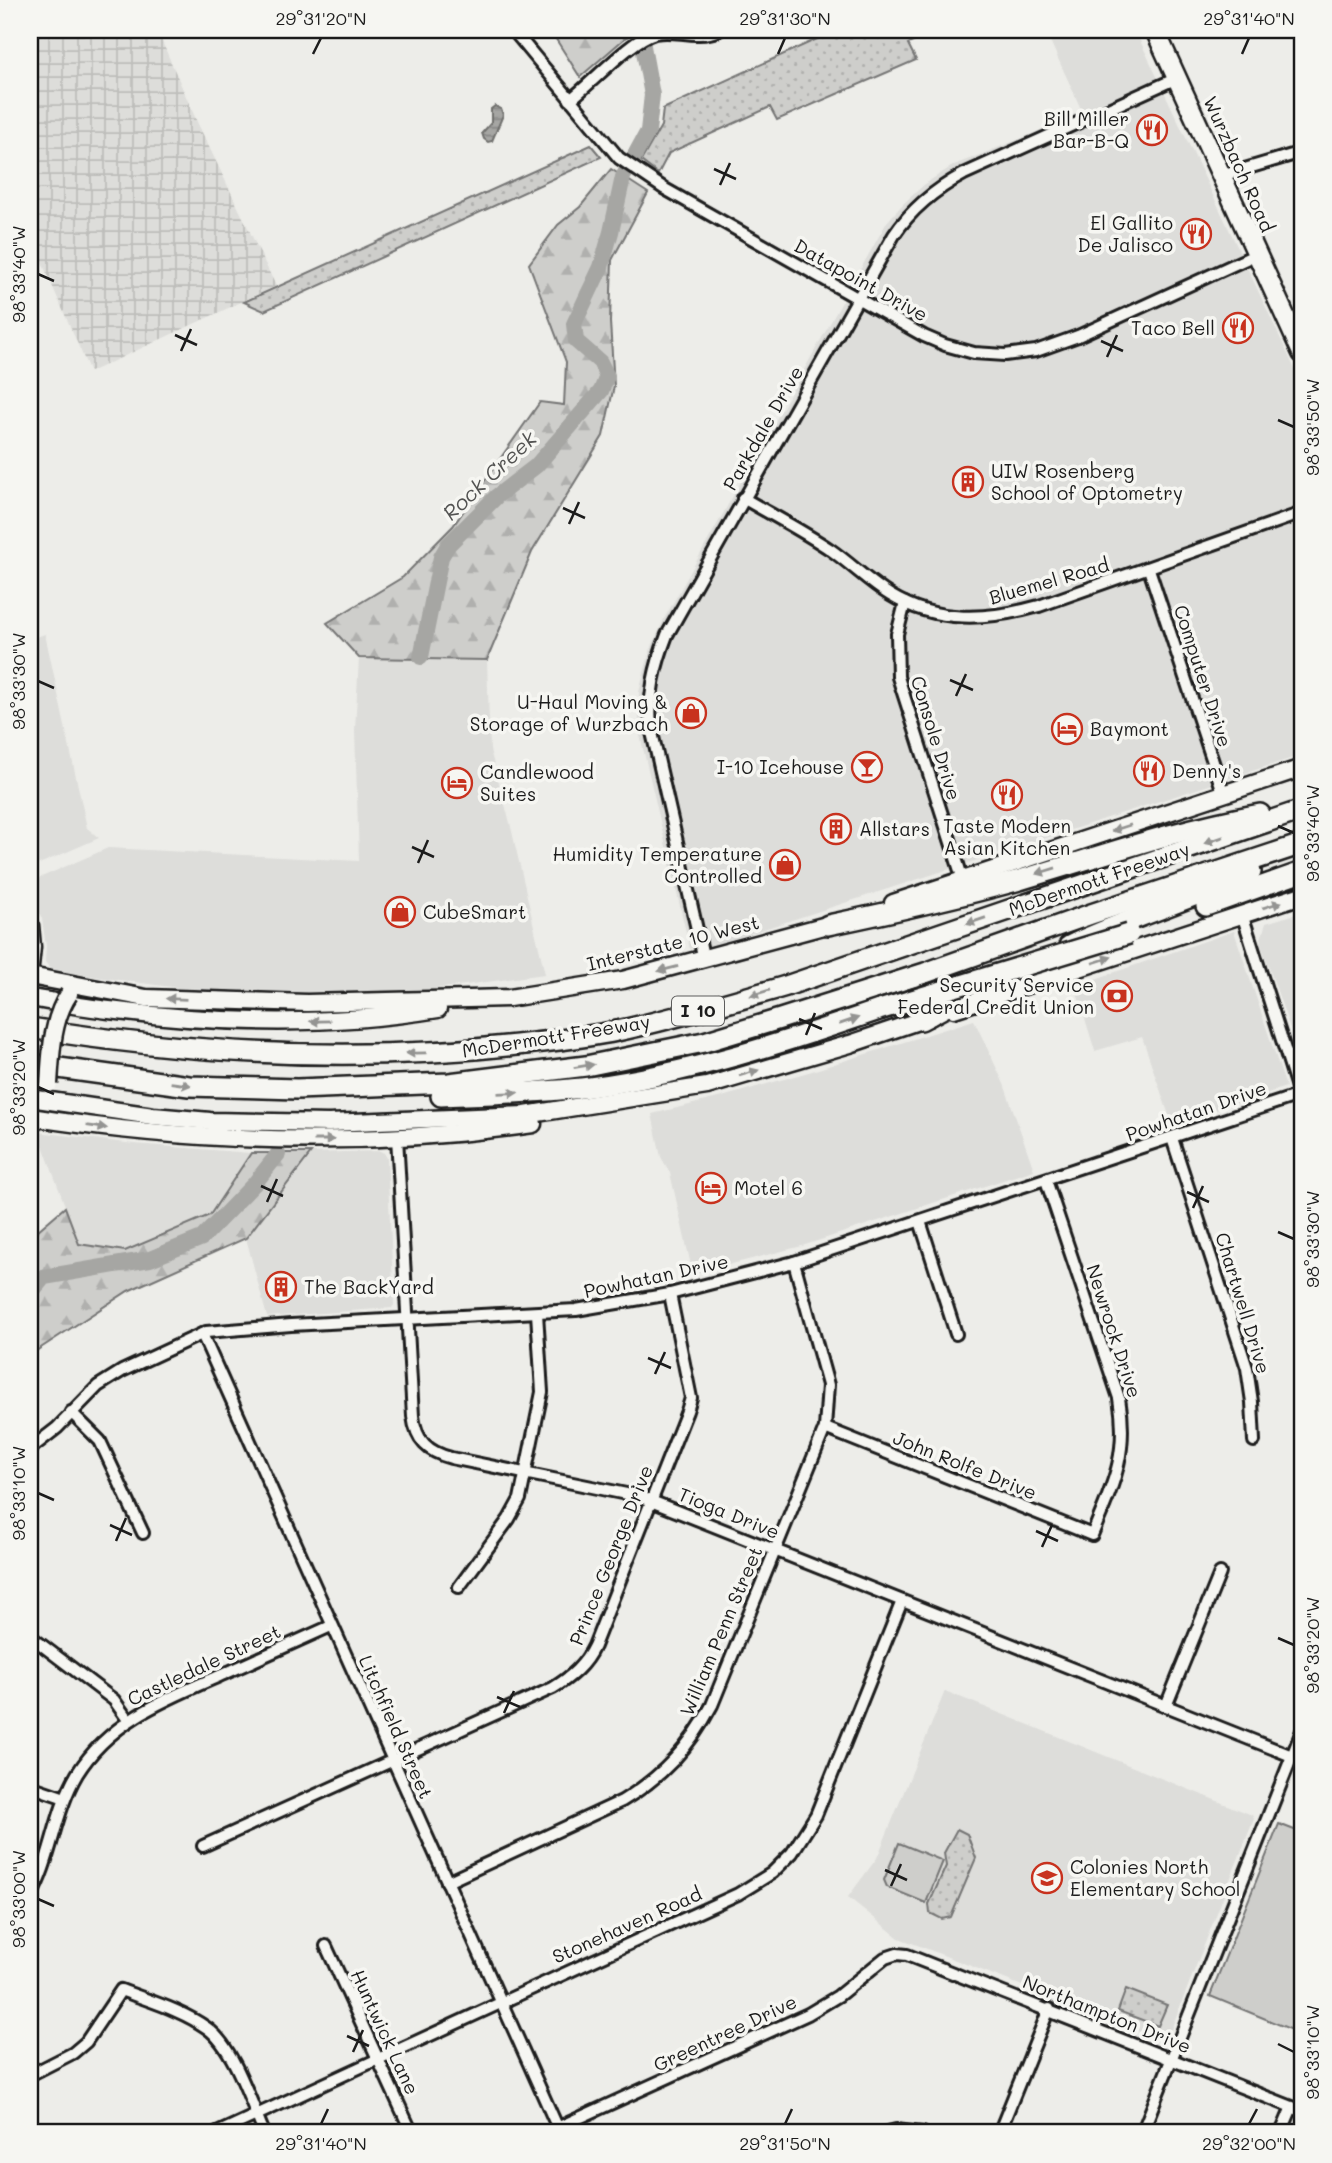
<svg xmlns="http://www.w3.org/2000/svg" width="1332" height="2163" font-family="Mali,sans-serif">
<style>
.built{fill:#ddddda}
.industrial{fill:url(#industrial-grid)}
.green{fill:url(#green-dots);stroke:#757574;stroke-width:2}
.forest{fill:url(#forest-firs);stroke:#757574;stroke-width:2}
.pitch{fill:#cececb;stroke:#757574;stroke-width:2}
.water{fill:url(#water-rules);stroke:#6f6f6d;stroke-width:2}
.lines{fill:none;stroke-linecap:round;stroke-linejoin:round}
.stream{stroke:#6f6f6d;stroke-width:2.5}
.river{stroke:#a6a6a3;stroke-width:16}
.street-casing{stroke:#1c1c1c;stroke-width:16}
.secondary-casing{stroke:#1c1c1c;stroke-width:21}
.primary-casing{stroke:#1c1c1c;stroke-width:23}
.highway-casing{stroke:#1c1c1c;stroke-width:24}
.street{stroke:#f6f6f2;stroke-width:10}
.secondary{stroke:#f6f6f2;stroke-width:16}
.primary{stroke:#f6f6f2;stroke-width:18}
.highway{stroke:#f6f6f2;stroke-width:19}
.secondary-bridge-casing{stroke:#1c1c1c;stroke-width:21;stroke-linecap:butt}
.highway-bridge-casing{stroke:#1c1c1c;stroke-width:24;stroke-linecap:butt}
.secondary-bridge{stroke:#f6f6f2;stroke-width:16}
.highway-bridge{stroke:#f6f6f2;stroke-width:19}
.oneway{fill:#949492}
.ticks{fill:none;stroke:#1c1c1c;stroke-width:2.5}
.labels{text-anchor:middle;stroke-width:7;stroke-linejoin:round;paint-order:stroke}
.shield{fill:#f6f6f2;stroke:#5d5d5c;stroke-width:2}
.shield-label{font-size:18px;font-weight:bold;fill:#1c1c1c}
.poi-label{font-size:19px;fill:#1c1c1c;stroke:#f6f6f2;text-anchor:start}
.street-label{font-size:19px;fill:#1c1c1c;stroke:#f6f6f2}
.water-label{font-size:21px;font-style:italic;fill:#535352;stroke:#f6f6f2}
.neatline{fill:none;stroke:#1c1c1c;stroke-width:2.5}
.ticks-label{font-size:18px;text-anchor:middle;fill:#1c1c1c}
</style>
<defs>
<pattern id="industrial-grid" width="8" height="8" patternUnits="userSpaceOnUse" patternTransform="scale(1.75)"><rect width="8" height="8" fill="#ddddda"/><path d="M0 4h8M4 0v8" fill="none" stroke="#bdbdba"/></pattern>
<pattern id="green-dots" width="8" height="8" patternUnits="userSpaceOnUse" patternTransform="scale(1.75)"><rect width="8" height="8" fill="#cececb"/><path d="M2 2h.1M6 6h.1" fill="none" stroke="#b0b0ae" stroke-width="1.8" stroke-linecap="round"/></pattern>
<pattern id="forest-firs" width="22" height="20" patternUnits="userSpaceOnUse" patternTransform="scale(1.75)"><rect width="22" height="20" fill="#cececb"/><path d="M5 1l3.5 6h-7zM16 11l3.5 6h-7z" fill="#b0b0ae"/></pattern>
<pattern id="water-rules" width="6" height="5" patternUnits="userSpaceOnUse" patternTransform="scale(1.75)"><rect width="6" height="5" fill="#a6a6a3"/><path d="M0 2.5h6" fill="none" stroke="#868684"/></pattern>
</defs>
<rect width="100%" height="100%" fill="#edede9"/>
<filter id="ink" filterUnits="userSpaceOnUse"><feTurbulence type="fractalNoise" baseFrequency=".0143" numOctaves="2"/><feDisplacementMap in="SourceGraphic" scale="14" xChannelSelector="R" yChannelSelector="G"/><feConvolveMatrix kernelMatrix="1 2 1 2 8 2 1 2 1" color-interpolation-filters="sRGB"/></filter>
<g filter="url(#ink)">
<g class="built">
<path d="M1045 30H1135L1302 384V755L721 943 690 949 639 731V692L650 651 664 619 887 222 903 204 926 183 954 165 1030 135 1082 111Z"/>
<path d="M45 634 87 828 99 838 30 868V639Z"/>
<path d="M359 658 487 660 490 750 510 823 545 974 398 994H273L179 988 52 971 45 962 46 946 42 919 30 892V882L108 848 359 861 355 730Z"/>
<path d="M1302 912V1063L1260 942 1266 923Z"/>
<path d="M1234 931 1286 1087 1172 1124 1142 1037 1095 1051 1075 986Z"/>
<path d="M974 1020 1004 1084 1034 1170 802 1246 693 1274 670 1173 661 1157 652 1114 722 1097 812 1071Z"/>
<path d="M38 1132 134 1144 251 1153 210 1215 125 1251 79 1244Z"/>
<path d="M380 1151 384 1153 387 1158 394 1305 392 1308 267 1317 246 1238 311 1153Z"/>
<path d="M945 1691 1252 1815 1254 1819 1166 2042 899 1938 848 1897 877 1858Z"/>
</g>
<path class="industrial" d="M30 30H157L198 124 276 286 90 372 30 235Z"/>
<g class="green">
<path d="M837 30H941L908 44 916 60 777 120 770 107 669 153 658 174 641 161 661 126 663 109Z"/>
<path d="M591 145 601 157 264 311 244 302Z"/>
<path d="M957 1829 967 1834 976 1858 951 1917 942 1919 930 1913 929 1904 946 1866 944 1853Z"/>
<path d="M1126 1989 1167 2005 1158 2026 1118 2011Z"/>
</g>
<g class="forest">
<path d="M555 30H639L625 38 580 77 552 33Z"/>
<path d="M611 169 648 193 612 260 610 322 614 386 603 436 532 552 487 660 359 658 327 623 403 577 453 526 540 402 564 405 566 362 529 264 558 225 580 207Z"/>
<path d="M251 1153H311L246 1238 128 1291 30 1355V1237L65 1207 79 1244 125 1251 210 1215Z"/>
</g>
<g class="pitch">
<path d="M1279 1824 1302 1833V2034L1210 1996Z"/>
<path d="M899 1843 943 1861 926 1903 887 1887 884 1880Z"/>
</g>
<path class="water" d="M495 106 501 109 503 115 492 141 488 142 484 139 482 133 491 123V109Z"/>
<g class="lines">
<path class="stream" d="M30 1857 31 1858"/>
<g class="river">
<path d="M421 657 441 557 448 545 497 496 536 466 601 391 607 376 600 362 576 341 574 324 601 267 611 232 623 177 648 131 652 95 640 30"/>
<path d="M30 1294 44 1277 150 1259 202 1238 255 1183 278 1154"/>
</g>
<g class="street-casing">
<g id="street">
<path d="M513 30 619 158 665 189 924 336 945 345 974 353 1005 355 1036 351 1078 336 1257 254"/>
<path d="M570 100C591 84 633 38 655 33 676 28 694 40 719 30"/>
<path d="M1221 176 1302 152"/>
<path d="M743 498C772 515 803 531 831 550 851 564 869 582 890 595 937 624 989 620 1039 606L1302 513"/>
<path d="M1149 569 1224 795"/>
<path d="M905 603 897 634 898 677 963 880"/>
<path d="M1242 914 1302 1103"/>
<path d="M704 960 651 728C648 695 655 666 667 635L894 235C912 208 936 189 964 174L1177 78"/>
<path d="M397 1137 413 1416C416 1441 428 1452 451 1458L641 1497 1302 1760"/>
<path d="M1172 1138 1247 1368 1252 1402 1254 1441"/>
<path d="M920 1221 956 1334"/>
<path d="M202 1334 560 2133"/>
<path d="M71 1412 100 1441 143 1533"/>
<path d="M825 1428 1092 1535C1113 1485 1129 1454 1119 1398L1046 1180"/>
<path d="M30 1449 57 1428 98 1386 122 1371 206 1332 291 1325 576 1310 670 1294 794 1262 1299 1095"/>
<path d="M459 1587 509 1519 520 1499 542 1392 537 1313"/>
<path d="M30 1636 114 1700 128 1720"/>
<path d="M1166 1706 1220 1573"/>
<path d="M30 1786 65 1798"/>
<path d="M203 1846 553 1688C571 1677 585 1665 594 1646L687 1411 691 1398 670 1294"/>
<path d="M447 1882 622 1801C662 1777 690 1747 712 1705L825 1428 828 1385 794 1262"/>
<path d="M30 1898C52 1859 54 1813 77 1774 110 1720 169 1698 224 1674 259 1658 295 1642 331 1626"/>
<path d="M326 1946 412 2133"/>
<path d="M30 2075 73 2053 86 2042 121 1990C149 2001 182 2010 207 2028 234 2047 251 2103 264 2133"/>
<path d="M557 2128 808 2014 838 1996 885 1958 897 1954 907 1955 1302 2111"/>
<path d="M217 2133 738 1894 772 1873 792 1853 816 1815 902 1601"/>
<path d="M884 2133 896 2130 923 2133"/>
<path d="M999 2133 1049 2009"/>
<path d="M1142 2133 1302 1731"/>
<path d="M1281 2133 1292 2107"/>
</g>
</g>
<g class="secondary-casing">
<g id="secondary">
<path d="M893 903 1302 768"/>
<path d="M30 925 32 947 30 966"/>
<path d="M30 976 146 998 307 1003 509 998 623 980 838 922"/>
<path d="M30 998C56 1002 82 1007 109 1010 218 1024 329 1027 438 1009"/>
<path d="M954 1009 1302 895"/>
<path d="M30 1098 153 1116 210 1121 329 1123 525 1115 707 1086 850 1044 930 1017"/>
<path d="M30 1117C196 1143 366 1148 533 1124"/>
</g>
</g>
<g class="primary-casing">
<path id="primary" d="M1155 30 1302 353"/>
</g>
<g class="highway-casing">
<g id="highway">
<path d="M1206 906 1302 872"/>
<path d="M828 925C891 912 954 898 1016 881 1098 857 1176 829 1260 814"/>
<path d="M1069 946C1128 918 1192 900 1251 872"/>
<path d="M921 1020 994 981"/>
<path d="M30 1028C191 1054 354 1063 517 1045 550 1041 584 1038 617 1031 674 1019 730 1002 786 986L1302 810"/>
<path d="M30 1064 189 1086 297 1089 449 1083 586 1066 704 1042 780 1019 925 973 1091 914 1302 844"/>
<path d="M441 1096C491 1094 541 1093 590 1087 688 1074 786 1042 879 1010"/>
</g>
</g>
<use href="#street" class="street"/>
<use href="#secondary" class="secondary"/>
<use href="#primary" class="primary"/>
<use href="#highway" class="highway"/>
<g class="secondary-bridge-casing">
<path id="secondary-bridge" d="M49 1084C51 1053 52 1019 69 994"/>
</g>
<g class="highway-bridge-casing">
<path id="highway-bridge" d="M879 1010 1129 934"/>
</g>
<use href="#secondary-bridge" class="secondary-bridge"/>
<use href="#highway-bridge" class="highway-bridge"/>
</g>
<defs><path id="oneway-solid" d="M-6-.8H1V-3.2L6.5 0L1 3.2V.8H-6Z" transform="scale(1.75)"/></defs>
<g class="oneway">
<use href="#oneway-solid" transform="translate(1121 828) rotate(162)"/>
<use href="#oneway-solid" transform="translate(1214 840) rotate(161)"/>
<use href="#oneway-solid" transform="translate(1046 871) rotate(163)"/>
<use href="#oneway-solid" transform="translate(1272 905) rotate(-17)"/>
<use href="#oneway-solid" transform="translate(976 921) rotate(161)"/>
<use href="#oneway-solid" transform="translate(1102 960) rotate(-18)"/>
<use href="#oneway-solid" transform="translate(668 969) rotate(166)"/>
<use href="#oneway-solid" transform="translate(760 993) rotate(163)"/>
<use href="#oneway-solid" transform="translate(176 999) rotate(-178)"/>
<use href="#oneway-solid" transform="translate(320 1021) rotate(179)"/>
<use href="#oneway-solid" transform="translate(849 1021) rotate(-19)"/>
<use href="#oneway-solid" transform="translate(416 1053) rotate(179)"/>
<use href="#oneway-solid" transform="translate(584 1066) rotate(-9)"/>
<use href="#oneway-solid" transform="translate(749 1073) rotate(-16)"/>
<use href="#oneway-solid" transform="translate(181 1084) rotate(8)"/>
<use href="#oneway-solid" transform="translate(508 1093) rotate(-2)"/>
<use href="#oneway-solid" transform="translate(97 1127) rotate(8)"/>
<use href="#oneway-solid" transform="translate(324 1140)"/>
</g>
</g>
<path class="ticks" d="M313 54 321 38M778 54 785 38M1242 54 1249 38M714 169 736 179M720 185 730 163M38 274 54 281M175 335 197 345M1101 341 1123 351M181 351 191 329M1107 357 1117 335M1278 420 1294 427M563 508 585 518M569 524 579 502M950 680 973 690M38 681 54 688M956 696 966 674M1278 826 1294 833M412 847 434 857M418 863 428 840M799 1019 822 1029M806 1035 815 1013M38 1087 54 1094M261 1186 283 1196M1187 1192 1209 1202M267 1202 277 1179M1193 1208 1203 1186M1278 1232 1294 1239M648 1358 671 1368M655 1374 665 1352M38 1493 54 1500M110 1525 132 1535M1036 1531 1058 1541M116 1541 126 1518M1042 1547 1052 1525M1278 1638 1294 1645M497 1697 520 1707M504 1713 514 1691M885 1870 907 1880M891 1886 901 1864M38 1899 54 1906M347 2036 369 2046M1278 2044 1294 2052M353 2052 363 2030M321 2124 328 2109M785 2124 792 2109M1249 2124 1257 2109"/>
<defs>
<g id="restaurant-ring" transform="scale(1.575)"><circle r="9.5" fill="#f6f6f2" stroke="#c8321e" stroke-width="1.5"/><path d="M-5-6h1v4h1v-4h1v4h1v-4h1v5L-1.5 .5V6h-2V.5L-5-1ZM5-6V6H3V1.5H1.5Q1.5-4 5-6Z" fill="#c8321e"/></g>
<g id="building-ring" transform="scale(1.575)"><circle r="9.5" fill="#f6f6f2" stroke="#c8321e" stroke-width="1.5"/><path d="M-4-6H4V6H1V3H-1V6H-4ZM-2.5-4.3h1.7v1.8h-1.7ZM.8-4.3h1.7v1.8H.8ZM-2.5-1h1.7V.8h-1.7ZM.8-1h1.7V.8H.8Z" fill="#c8321e"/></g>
<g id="shop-ring" transform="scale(1.575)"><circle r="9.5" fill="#f6f6f2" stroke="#c8321e" stroke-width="1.5"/><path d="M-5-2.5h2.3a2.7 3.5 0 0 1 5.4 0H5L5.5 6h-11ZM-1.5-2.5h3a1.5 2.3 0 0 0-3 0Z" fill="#c8321e"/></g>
<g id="hotel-ring" transform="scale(1.575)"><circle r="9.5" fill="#f6f6f2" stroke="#c8321e" stroke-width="1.5"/><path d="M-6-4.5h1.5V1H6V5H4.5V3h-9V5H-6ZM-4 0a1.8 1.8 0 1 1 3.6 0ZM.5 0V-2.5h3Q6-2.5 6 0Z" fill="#c8321e"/></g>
<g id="bar-ring" transform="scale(1.575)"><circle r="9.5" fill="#f6f6f2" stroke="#c8321e" stroke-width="1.5"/><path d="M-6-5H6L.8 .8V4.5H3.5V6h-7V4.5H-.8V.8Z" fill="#c8321e"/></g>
<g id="bank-ring" transform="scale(1.575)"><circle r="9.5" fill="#f6f6f2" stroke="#c8321e" stroke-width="1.5"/><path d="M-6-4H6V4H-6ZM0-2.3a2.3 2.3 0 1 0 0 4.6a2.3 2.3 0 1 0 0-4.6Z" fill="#c8321e"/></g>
<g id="school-ring" transform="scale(1.575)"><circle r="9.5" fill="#f6f6f2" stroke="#c8321e" stroke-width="1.5"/><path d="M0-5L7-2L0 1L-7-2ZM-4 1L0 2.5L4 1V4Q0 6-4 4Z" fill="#c8321e"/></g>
</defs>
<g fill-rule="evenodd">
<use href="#restaurant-ring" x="1152" y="130"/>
<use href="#restaurant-ring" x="1196" y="234"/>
<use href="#restaurant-ring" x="1238" y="328"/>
<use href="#building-ring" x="968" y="482"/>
<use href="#shop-ring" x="691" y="713"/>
<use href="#hotel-ring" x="1067" y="729"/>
<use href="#bar-ring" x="867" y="767"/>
<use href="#restaurant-ring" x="1149" y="771"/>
<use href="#hotel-ring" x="457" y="783"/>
<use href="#restaurant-ring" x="1007" y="795"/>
<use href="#building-ring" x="836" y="829"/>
<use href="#shop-ring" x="785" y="865"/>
<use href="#shop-ring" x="400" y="912"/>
<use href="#bank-ring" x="1117" y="996"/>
<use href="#hotel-ring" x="711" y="1188"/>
<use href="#building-ring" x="281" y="1287"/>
<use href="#school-ring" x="1047" y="1878"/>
</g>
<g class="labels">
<rect class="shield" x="672" y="996.5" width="52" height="29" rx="5"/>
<g class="shield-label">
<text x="698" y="1017">I 10</text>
</g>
<g class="poi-label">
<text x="1129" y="126" text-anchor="end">Bill Miller<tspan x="1129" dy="22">Bar-B-Q</tspan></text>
<text x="1173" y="230" text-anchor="end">El Gallito<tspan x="1173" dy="22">De Jalisco</tspan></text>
<text x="1215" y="335" text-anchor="end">Taco Bell</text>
<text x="991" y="478">UIW Rosenberg<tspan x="991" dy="22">School of Optometry</tspan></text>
<text x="668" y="709" text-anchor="end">U-Haul Moving &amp;<tspan x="668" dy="22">Storage of Wurzbach</tspan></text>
<text x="1090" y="736">Baymont</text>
<text x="844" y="774" text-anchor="end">I-10 Icehouse</text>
<text x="1172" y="778">Denny's</text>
<text x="480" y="779">Candlewood<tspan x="480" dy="22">Suites</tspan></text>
<text x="1007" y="833" text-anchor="middle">Taste Modern<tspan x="1007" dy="22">Asian Kitchen</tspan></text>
<text x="859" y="836">Allstars</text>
<text x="762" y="861" text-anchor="end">Humidity Temperature<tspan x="762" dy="22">Controlled</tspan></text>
<text x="423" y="919">CubeSmart</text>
<text x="1094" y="992" text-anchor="end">Security Service<tspan x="1094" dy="22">Federal Credit Union</tspan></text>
<text x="734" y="1195">Motel 6</text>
<text x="304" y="1294">The BackYard</text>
<text x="1070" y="1874">Colonies North<tspan x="1070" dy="22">Elementary School</tspan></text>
</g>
<g class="street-label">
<text transform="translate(1239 164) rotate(66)" y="7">Wurzbach Road</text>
<text transform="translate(861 280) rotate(29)" y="7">Datapoint Drive</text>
<text transform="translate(763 428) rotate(-60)" y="7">Parkdale Drive</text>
<text transform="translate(1049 581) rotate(-16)" y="7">Bluemel Road</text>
<text transform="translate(1203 676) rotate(72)" y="7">Computer Drive</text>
<text transform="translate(936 738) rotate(73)" y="7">Console Drive</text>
<text transform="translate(1099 879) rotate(-19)" y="7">McDermott Freeway</text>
<text transform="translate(673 943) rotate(-14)" y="7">Interstate 10 West</text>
<text transform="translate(556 1036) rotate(-9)" y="7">McDermott Freeway</text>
<text transform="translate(1196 1111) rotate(-19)" y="7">Powhatan Drive</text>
<text transform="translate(656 1276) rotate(-12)" y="7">Powhatan Drive</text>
<text transform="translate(1243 1303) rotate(73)" y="7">Chartwell Drive</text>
<text transform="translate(1114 1331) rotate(72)" y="7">Newrock Drive</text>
<text transform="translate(965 1465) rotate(22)" y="7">John Rolfe Drive</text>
<text transform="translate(729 1513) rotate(22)" y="7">Tioga Drive</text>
<text transform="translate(611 1555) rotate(-68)" y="7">Prince George Drive</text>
<text transform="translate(721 1631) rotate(-67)" y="7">William Penn Street</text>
<text transform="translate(204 1665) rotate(-25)" y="7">Castledale Street</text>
<text transform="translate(396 1727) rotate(66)" y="7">Litchfield Street</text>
<text transform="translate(627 1925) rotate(-24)" y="7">Stonehaven Road</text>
<text transform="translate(1107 2014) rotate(22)" y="7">Northampton Drive</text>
<text transform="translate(385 2032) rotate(65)" y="7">Huntwick Lane</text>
<text transform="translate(725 2033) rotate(-25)" y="7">Greentree Drive</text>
</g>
<g class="water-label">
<text transform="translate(490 476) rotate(-43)" y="7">Rock Creek</text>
</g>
</g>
<rect width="1332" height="2163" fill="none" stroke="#f6f6f2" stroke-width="77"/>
<rect x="38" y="38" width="1256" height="2086" class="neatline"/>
<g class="ticks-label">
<text x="321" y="25">29°31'20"N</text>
<text x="785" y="25">29°31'30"N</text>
<text x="1249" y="25">29°31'40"N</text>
<text transform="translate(19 274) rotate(-90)" y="6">98°33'40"W</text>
<text transform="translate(1313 427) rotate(-90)" y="6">98°33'50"W</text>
<text transform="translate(19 681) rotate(-90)" y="6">98°33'30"W</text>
<text transform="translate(1313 833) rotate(-90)" y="6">98°33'40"W</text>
<text transform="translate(19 1087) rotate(-90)" y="6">98°33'20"W</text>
<text transform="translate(1313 1239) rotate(-90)" y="6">98°33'30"W</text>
<text transform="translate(19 1493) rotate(-90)" y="6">98°33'10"W</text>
<text transform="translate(1313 1645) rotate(-90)" y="6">98°33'20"W</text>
<text transform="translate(19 1899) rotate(-90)" y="6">98°33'00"W</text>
<text transform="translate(1313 2052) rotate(-90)" y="6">98°33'10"W</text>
<text x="321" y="2150">29°31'40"N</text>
<text x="785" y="2150">29°31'50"N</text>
<text x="1249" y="2150">29°32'00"N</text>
</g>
</svg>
